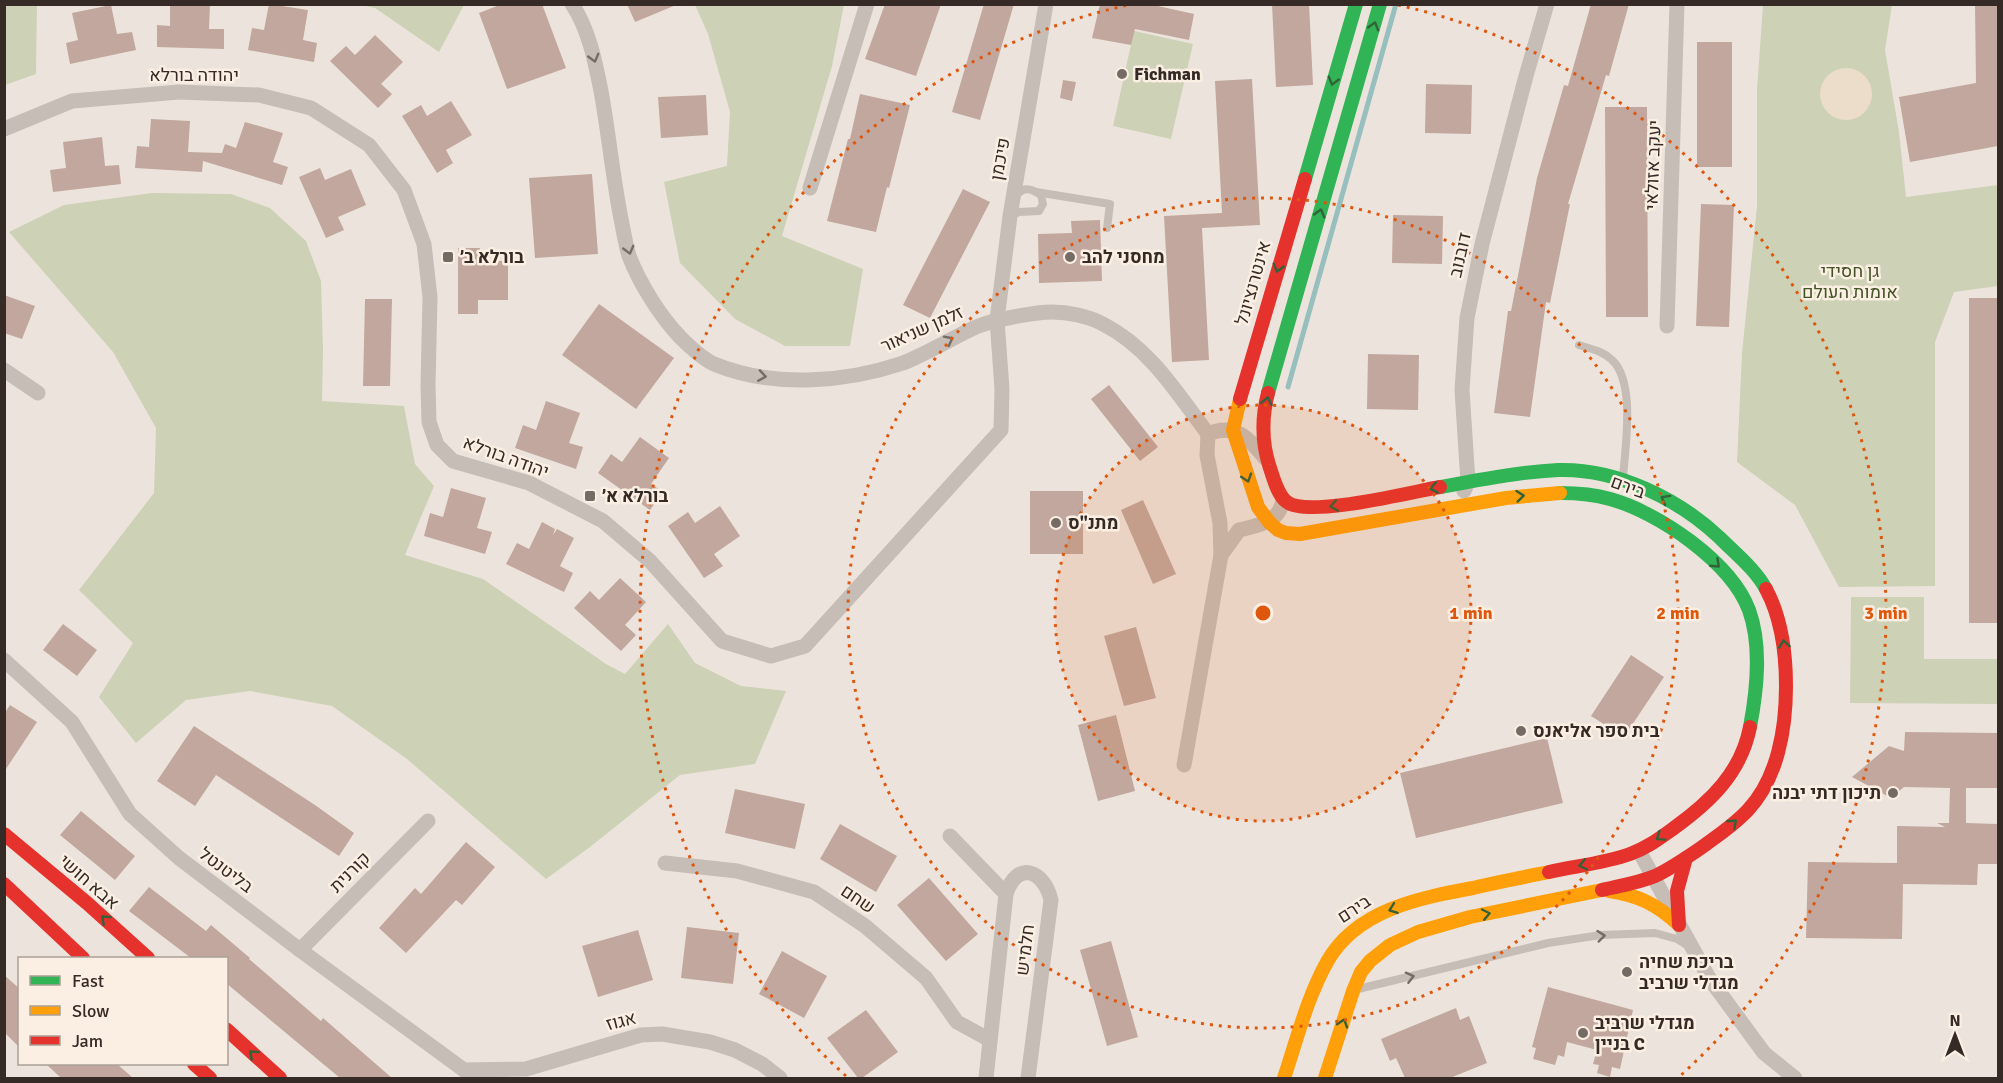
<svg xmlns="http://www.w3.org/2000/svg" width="2003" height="1083" font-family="Signika,Heebo,sans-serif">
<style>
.green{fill:#cdd1b6}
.plaza{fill:#ecdcca}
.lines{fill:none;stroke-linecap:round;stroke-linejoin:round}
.stream{stroke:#97bfbe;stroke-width:5}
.building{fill:#c1a79d}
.lane{stroke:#c5bdb6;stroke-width:8}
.street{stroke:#c5bdb6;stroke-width:15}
.fast{stroke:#30b455;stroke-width:14}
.slow{stroke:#ff9f0a;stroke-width:14}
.jam{stroke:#e5322d;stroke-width:14}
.oneway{stroke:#336138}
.oneway2{stroke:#766c66}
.ring{fill:none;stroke:#df570d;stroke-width:3;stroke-dasharray:3 6}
.poi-dot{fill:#756b65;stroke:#faefe2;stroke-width:2}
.labels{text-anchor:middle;stroke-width:5;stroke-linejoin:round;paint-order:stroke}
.poi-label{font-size:18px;font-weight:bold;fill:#352a25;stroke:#faefe2;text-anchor:start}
.street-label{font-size:18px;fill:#352a25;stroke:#faefe2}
.park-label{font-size:18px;fill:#445427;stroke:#faefe2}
.centre{fill:#df570d;stroke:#faefe2;stroke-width:3}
.ring-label{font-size:18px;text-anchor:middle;font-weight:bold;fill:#df570d;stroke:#faefe2;stroke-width:5;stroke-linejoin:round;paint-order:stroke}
</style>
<rect width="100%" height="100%" fill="#ece4dc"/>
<g class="green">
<path d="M5 4 37 5 36 74 5 85Z"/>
<path d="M361 5 464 4V5L439 52 375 8Z"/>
<path d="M695 5H844L832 66 782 236 863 269 850 346H785L735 319 680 263 664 182 727 166 730 112 708 34Z"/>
<path d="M1763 5H1892L1885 50 1899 132 1906 197 1998 185V286L1954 292 1935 342V586L1839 587 1795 505 1737 462 1742 353 1757 206V90Z"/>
<path d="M1134 31 1193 44 1171 139 1113 126Z"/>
<path d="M152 193 231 194 270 208 306 241 321 281 323 350 322 401 404 406 415 464 434 486 405 555 483 579 606 664 625 674 668 624 695 663 741 686 786 691 755 764 680 775 590 847 546 879 407 759 332 706 250 691 186 700 136 743 99 697 133 643 79 590 154 493 156 428 113 352 9 232 64 205Z"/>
<path d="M1851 597H1924V659H1998V704L1850 703Z"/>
</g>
<circle class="plaza" cx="1846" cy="94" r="26"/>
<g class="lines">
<path class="stream" d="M1288 387 1396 4"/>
</g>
<g class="building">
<path d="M170 4H210L209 29H224V49L157 47V25L170 26Z"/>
<path d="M269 4 308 10 303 40 317 43 314 62 248 50 252 28 264 30Z"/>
<path d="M502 4H542L566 68 507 89 479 13Z"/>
<path d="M627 4H676V5L635 22Z"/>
<path d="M885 4H941L916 76 865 59Z"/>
<path d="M984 4H1014L980 120 952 112Z"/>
<path d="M1100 4H1149L1194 14 1189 40 1135 29 1131 45 1092 38Z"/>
<path d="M1272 4H1309L1313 85 1276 87Z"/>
<path d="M1591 4H1629L1609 76 1606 75 1568 204H1570L1550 303 1546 302 1530 417 1494 413 1508 311H1511L1537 178 1564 85 1568 86Z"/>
<path d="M1975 4H1998V146L1910 162 1899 97 1976 83Z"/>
<path d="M111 5 117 34 132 32 136 50 70 64 66 43 78 40 72 13Z"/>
<path d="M375 35 403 62 381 84 392 94 378 108 330 61 346 46 355 55Z"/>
<rect x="1697" y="42" width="35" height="125"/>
<path d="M1252 79 1260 225 1202 228 1209 360 1172 362 1164 216 1222 213 1215 81Z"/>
<path d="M1063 80 1076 82 1072 101 1060 98Z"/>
<path d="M1426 84 1472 85 1471 134 1425 133Z"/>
<path d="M860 94 910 105 889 188 887 187 876 232 827 221 848 139H850Z"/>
<path d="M706 95 708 135 661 138 658 97Z"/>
<path d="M451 101 472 135 446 150 453 163 437 173 402 116 421 105 427 116Z"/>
<path d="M1605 107H1647L1648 317H1606Z"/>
<path d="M151 119 190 121 188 152 222 153 225 144 236 148 245 122 283 133 273 162 288 167 282 185 203 161 202 172 135 168 137 146 149 147Z"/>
<path d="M102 137 105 166 119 165 121 184 53 192 50 170 66 168 63 142Z"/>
<path d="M320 168 325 180 351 169 366 205 338 217 344 230 326 238 299 177Z"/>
<path d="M592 174 598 254 535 258 529 178Z"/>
<path d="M963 189 990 202 930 318 903 305Z"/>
<path d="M1701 204 1734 205 1729 327 1696 326Z"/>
<path d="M1393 215 1443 216 1442 264 1392 263Z"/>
<path d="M1100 220 1102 281 1039 283 1038 234 1072 233 1071 221Z"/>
<path d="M458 248H480V261H508V300H478V314H458Z"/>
<path d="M4 295 35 306 22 339 4 333Z"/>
<rect x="1969" y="298" width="29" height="325"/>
<path d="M365 299H392L390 386H363Z"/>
<path d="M599 304 674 358 636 409 562 355Z"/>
<path d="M1368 354 1419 355 1418 410 1367 409Z"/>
<path d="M1109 385 1158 447 1140 461 1091 399Z"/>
<path d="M546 401 580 413 569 443 583 447 576 469 515 448 523 425 536 430Z"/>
<path d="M640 437 669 458 651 484 663 492 650 510 598 473 611 454 622 462Z"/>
<path d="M451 488 486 498 477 528 492 532 485 554 424 536 430 513 443 517Z"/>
<rect x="1030" y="491" width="53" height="63"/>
<path d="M1143 500 1176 574 1153 584 1121 510Z"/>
<path d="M720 506 740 536 714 554 723 566 704 578 668 526 688 512 695 523Z"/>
<path d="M542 522 555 529 553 535 557 529 574 538 560 566 573 573 564 592 506 564 517 543 529 549Z"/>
<path d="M620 578 646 602 625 625 636 635 621 651 574 608 590 591 599 600Z"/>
<path d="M63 624 97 650 77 676 43 650Z"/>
<path d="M1136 627 1156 698 1124 706 1104 636Z"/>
<path d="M1631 655 1664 677 1624 737 1591 716Z"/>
<path d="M10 705 37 722 4 772V714Z"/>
<path d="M1116 715 1135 791 1098 801 1078 725Z"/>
<path d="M194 726 315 805 354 833 339 856 216 775 195 806 157 781Z"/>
<path d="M1905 732 1998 733V788H1966V823L1998 824V864H1978L1977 885 1903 884 1902 939 1806 938 1808 862 1897 863V826L1945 827 1937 823H1949L1950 788 1904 787 1891 798 1852 777 1889 746 1904 751Z"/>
<path d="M1547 738 1563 803 1416 838 1400 773Z"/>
<path d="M735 789 805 804 795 849 725 833Z"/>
<path d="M81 811 135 856 115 880 60 835Z"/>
<path d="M840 824 897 856 876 892 820 859Z"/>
<path d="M466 842 495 867 462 905 456 900 406 953 379 928 415 888 421 894Z"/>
<path d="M929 878 978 934 946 961 897 905Z"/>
<path d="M149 887 206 931 211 925 250 958 249 959 321 1021 323 1018 392 1078H340L226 983V958H191L129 911Z"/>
<path d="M687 927 739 933 733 984 681 978Z"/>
<path d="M638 930 653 980 598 997 582 946Z"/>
<path d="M1111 941 1138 1037 1107 1046 1080 950Z"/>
<path d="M782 951 827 976 804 1018 759 994Z"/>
<path d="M4 975 20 989V1048L4 1032Z"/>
<path d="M1548 987 1633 1010 1620 1069 1612 1067 1610 1077 1597 1073 1599 1065 1593 1064 1597 1050 1567 1042 1564 1057 1558 1055 1555 1065 1533 1059 1536 1048 1532 1047Z"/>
<path d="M1456 1008 1460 1020 1469 1016 1487 1063 1450 1078H1405L1396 1058 1390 1061 1381 1039Z"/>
<path d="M866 1010 898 1052 862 1078H858L827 1038Z"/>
<path d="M46 1064H117L133 1078H61Z"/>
</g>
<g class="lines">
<g class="lane">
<path d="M1015 196C1022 189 1027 187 1036 192L1110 204 1107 228"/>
<path d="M1011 216 1019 212 1039 211 1043 204 1041 195 1036 192"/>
<path d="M1579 345C1591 349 1603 351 1612 360 1636 382 1625 448 1623 478"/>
<path d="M1358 989 1548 943 1601 935 1655 933 1677 939 1688 946"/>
</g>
<g class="street">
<path d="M572 4C589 30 595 61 601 91 609 135 613 180 622 224 624 234 626 246 629 256 640 284 660 316 680 337 689 346 703 359 714 364 773 388 844 383 903 363 928 353 952 338 976 327 992 320 1035 312 1052 312 1068 312 1088 316 1103 324 1150 348 1177 393 1208 434"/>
<path d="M4 129 72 101 179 92 259 95 311 108 369 145 404 190 424 244 430 297 428 385 429 422 437 445 453 461 529 483 603 521 650 561 722 641 771 656 805 646 1001 430 1002 389 997 320 1010 216 1046 4"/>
<path d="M810 188 867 4"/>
<path d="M1667 326 1677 4"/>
<path d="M4 370 38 393"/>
<path d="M1208 434C1235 422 1249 439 1266 459"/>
<path d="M1464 491 1468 482 1462 390 1467 318 1482 244 1526 76 1547 4"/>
<path d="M1221 555 1239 530C1259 525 1279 523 1283 500"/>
<path d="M4 660 72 722 130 814 179 858 300 950 464 1070"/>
<path d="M1184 765 1221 555 1220 523 1207 455 1208 434"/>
<path d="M950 836 1006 894"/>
<path d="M1639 851 1709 978 1764 1053 1795 1078"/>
<path d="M665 863 737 871 814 892 865 926 926 978 957 1022 990 1040"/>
<path d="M300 950 428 821"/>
<path d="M464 1070 526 1069 641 1035 662 1034 710 1042 735 1050 762 1064 780 1078"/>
<path d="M986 1078 1006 894C1017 860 1044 870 1051 900L1028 1078"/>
</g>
<g class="fast">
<path d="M1305 179 1356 4"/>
<path d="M1268 393 1380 4"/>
<path d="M1440 487C1479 480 1518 472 1558 470 1616 468 1679 499 1720 538 1736 554 1755 569 1766 589"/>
<path d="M1560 493C1577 493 1593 494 1610 499 1658 512 1731 562 1749 610 1762 646 1757 690 1750 727"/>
</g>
<g class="slow">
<path d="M1240 399 1233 430 1258 507 1269 522 1278 530 1286 533 1300 534 1506 498 1560 493"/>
<path d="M1609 891C1638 895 1658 905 1679 925"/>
<path d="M1284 1078C1297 1039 1307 998 1327 962 1356 910 1419 898 1473 888 1498 882 1524 877 1549 872"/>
<path d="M1325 1078 1353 991 1361 972 1370 961 1390 945 1418 932 1470 917 1602 890"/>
</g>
<g class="jam">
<path d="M1268 393C1262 416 1262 442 1269 465 1273 476 1277 495 1287 502 1308 518 1411 492 1440 487"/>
<path d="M1240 399 1305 179"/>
<path d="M4 834 87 903 148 958"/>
<path d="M1549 872C1576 866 1605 863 1630 854 1647 848 1660 838 1674 828 1710 802 1741 773 1750 727"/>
<path d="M4 884 83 958"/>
<path d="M1602 890C1619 886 1638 883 1655 876 1672 868 1689 856 1705 845 1720 834 1735 824 1748 810 1778 778 1786 728 1786 686 1786 652 1782 619 1766 589"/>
<path d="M1679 925 1677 891 1686 858"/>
<path d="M226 1029 280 1078"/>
<path d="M194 1064 210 1078"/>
</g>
</g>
<defs><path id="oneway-chevron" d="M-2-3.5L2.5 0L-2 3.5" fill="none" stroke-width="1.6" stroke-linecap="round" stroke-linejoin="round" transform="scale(1.5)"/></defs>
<g class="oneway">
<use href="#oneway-chevron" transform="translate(1374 26) rotate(-74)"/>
<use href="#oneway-chevron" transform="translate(1333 81) rotate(106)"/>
<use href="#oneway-chevron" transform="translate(1320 213) rotate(-74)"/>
<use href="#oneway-chevron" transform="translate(1278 268) rotate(106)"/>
<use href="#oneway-chevron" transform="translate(1267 401) rotate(-78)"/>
<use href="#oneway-chevron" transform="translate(1247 478) rotate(72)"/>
<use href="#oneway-chevron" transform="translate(1434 488) rotate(170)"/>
<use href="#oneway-chevron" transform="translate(1520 496) rotate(-6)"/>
<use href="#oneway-chevron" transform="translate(1665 499) rotate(-151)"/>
<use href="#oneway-chevron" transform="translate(1334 506) rotate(170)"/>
<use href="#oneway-chevron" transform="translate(1716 564) rotate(43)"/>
<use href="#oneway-chevron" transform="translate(1784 644) rotate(-98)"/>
<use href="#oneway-chevron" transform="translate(1733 823) rotate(-43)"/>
<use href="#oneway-chevron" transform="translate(1660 837) rotate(146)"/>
<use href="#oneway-chevron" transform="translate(1583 865) rotate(168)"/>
<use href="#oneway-chevron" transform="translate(1393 909) rotate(160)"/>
<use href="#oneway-chevron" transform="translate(1486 914) rotate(-12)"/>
<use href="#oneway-chevron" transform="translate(105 919) rotate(-138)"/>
<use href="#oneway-chevron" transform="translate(1343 1023) rotate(-72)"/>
<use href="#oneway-chevron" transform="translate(253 1054) rotate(-138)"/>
</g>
<g class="oneway2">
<use href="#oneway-chevron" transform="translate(594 58) rotate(75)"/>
<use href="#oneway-chevron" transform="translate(629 250) rotate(75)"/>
<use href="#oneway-chevron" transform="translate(949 340) rotate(-27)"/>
<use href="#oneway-chevron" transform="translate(762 376) rotate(9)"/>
<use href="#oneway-chevron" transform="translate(1601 936) rotate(-6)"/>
<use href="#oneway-chevron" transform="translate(1410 977) rotate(-14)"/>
</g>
<circle cx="1263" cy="613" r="208" fill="#df570d" fill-opacity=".12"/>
<g class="ring">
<circle cx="1263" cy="613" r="208"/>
<circle cx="1263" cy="613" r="415"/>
<path d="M846 1076A623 623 0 0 1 1128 5M1398 5A623 623 0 0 1 1680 1076"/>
</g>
<g class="poi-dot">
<circle cx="1122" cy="74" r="6"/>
<rect x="442" y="251" width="12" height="12" rx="3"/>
<circle cx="1070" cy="257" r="6"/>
<rect x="584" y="490" width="12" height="12" rx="3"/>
<circle cx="1056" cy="523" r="6"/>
<circle cx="1521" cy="731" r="6"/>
<circle cx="1893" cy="793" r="6"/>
<circle cx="1627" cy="972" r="6"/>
<circle cx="1583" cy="1033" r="6"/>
</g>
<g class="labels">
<g class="poi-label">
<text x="1134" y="80">Fichman</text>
<text x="460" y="263">בורלא ב׳</text>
<text x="1082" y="263">מחסני להב</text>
<text x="602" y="502">בורלא א׳</text>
<text x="1068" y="529">מתנ"ס</text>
<text x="1533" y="737">בית ספר אליאנס</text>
<text x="1881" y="799" text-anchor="end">תיכון דתי יבנה</text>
<text x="1639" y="968">בריכת שחיה<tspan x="1639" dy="21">מגדלי שרביב</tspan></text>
<text x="1595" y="1029">מגדלי שרביב<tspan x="1595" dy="21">בניין C</tspan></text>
</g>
<g class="street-label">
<text x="194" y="81">יהודה בורלא</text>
<text transform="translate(1000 159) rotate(-80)" y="6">פיכמן</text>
<text transform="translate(1653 165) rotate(-88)" y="6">יעקב אזולאי</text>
<text transform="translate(1460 255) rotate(-77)" y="6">דובנוב</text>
<text transform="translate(1253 283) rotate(-74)" y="6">אינטרנציונל</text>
<text transform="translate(922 329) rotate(-24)" y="6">זלמן שניאור</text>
<text transform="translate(506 457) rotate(20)" y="6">יהודה בורלא</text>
<text transform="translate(1628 487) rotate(20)" y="6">בירם</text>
<text transform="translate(226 870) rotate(37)" y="6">בליטנטל</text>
<text transform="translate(350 872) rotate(-45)" y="6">קורנית</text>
<text transform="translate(89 882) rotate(41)" y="6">אבא חושי</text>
<text transform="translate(858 899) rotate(34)" y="6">שחם</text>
<text transform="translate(1354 909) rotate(-33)" y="6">בירם</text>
<text transform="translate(1025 950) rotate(-83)" y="6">חלמיש</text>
<text transform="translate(621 1021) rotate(-14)" y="6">אגוז</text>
</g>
<g class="park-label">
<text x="1850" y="277">גן חסידי<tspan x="1850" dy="21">אומות העולם</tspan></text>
</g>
</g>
<circle cx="1263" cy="613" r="9" class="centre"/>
<g class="ring-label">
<text x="1471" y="619">1 min</text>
<text x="1678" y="619">2 min</text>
<text x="1886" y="619">3 min</text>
</g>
<rect width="2003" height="1083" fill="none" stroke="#352a25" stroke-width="12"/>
<rect x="18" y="957" width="210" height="108" fill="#faefe2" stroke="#aba096" stroke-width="1.5"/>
<rect x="30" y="976" width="30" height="9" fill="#30b455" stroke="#aba096" stroke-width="1.5"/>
<text x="72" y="987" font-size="18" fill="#352a25">Fast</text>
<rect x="30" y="1006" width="30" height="9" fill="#ff9f0a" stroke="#aba096" stroke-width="1.5"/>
<text x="72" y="1017" font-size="18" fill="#352a25">Slow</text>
<rect x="30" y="1036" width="30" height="9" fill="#e5322d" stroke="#aba096" stroke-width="1.5"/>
<text x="72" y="1047" font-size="18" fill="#352a25">Jam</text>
<g transform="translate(1955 1035)" stroke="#faefe2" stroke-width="4.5" paint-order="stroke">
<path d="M0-4.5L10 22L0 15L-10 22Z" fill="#352a25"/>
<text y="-9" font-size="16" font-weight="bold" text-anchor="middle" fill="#352a25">N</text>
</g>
</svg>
